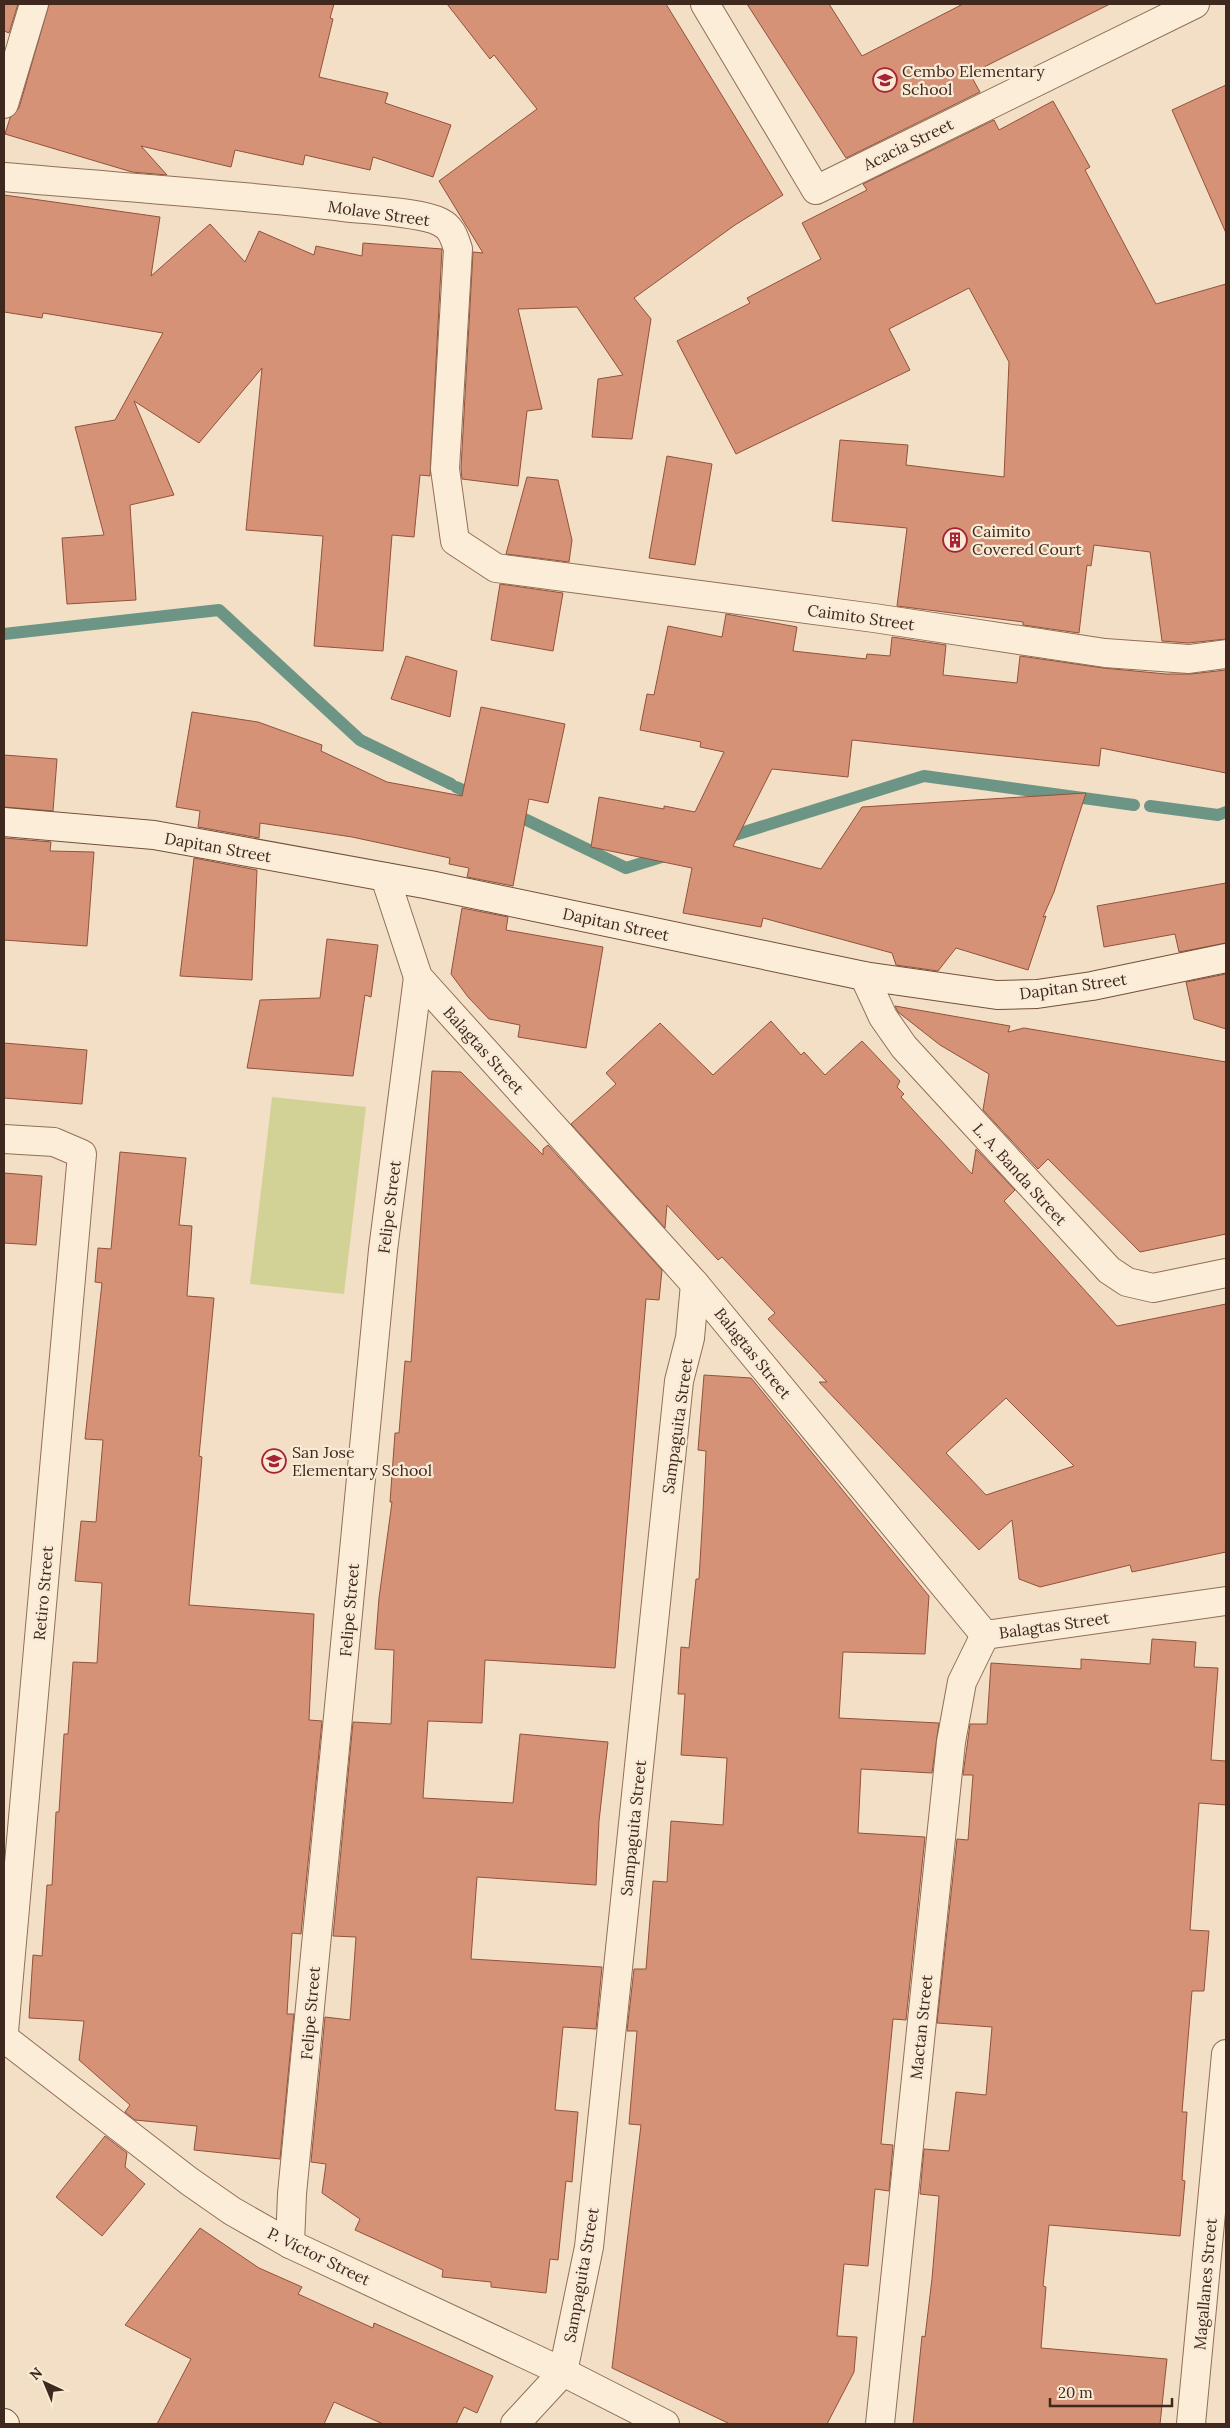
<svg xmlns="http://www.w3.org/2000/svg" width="1230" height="2428" font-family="Lora,serif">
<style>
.green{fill:#d2d297}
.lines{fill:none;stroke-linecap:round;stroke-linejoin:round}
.stream{stroke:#6c9586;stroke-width:12}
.building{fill:#d59277;stroke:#92523b;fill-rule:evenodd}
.street-casing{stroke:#906f58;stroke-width:30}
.secondary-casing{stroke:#72503b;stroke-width:30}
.street{stroke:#fcedd9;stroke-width:28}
.secondary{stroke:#fcedd9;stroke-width:28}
.labels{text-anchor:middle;stroke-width:4.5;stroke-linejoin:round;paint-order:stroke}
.poi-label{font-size:16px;fill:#3f291e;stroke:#f9ead5;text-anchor:start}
.street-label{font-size:16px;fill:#3f291e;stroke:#f9ead5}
</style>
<rect width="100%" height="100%" fill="#f3dfc5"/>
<path class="green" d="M272 1097 366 1107 344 1294 250 1284Z"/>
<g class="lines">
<g class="stream">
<path d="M4 634 219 610 360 740 451 784"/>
<path d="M456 787 478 797"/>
<path d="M1150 806 1218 815 1226 812"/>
<path d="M510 812 626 868 668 855"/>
<path d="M725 838 924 776 1134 805"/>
</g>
</g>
<g class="building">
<path d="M4 4H18L9 33 4 31Z"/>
<path d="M49 4H334L330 18 333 19 319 77 388 93 385 103 451 125 433 177 373 157 370 170 305 155 303 165 235 150 231 167 141 146 167 175 132 172 5 134 10 118 19 108Z"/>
<path d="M447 4H666L783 195 735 225 634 298 651 319 632 439 592 437 598 379 623 375 577 307 518 309 542 409 527 411 518 486 462 479 461 468 473 252 483 253 439 181 537 109 494 55 490 59Z"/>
<path d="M747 4H829L862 56 963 4H1110L970 74 980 92 846 158Z"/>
<path d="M1226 85V233L1172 110Z"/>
<path d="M1053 101 1090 167 1085 170 1156 304 1226 284V639L1188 643 1162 641 1150 552 1094 545 1091 566 1087 565 1079 633 1023 625V622L897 606 907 528 832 521 840 440 908 445 906 465 1004 477 1009 362 969 288 889 329 910 370 736 454 677 341 750 303 747 298 821 259 802 223 867 190 863 184 994 120 999 130Z"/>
<path d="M4 195 160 217 151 276 210 224 245 262 259 231 314 255 316 246 362 256 363 243 442 249 430 476 420 475 414 537 392 535 383 651 314 646 323 536 246 530 262 368 199 443 134 401 174 495 130 505 136 600 67 604 62 538 104 535 75 427 115 420 163 333 43 313 42 318 4 312Z"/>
<path d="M667 456 712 464 695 565 649 558Z"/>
<path d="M527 477 558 480 572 540 569 562 506 554Z"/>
<path d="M500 584 563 593 553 651 491 640Z"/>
<path d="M726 614 797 627 793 651 866 659 867 654 890 656 892 637 946 645 943 675 1017 683 1020 656 1103 668 1166 674H1191L1226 670V773L1101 748 1099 766 852 740 848 777 772 769 733 846 821 869 862 807 1086 793 1054 892 1043 917 1046 916 1028 970 956 948 938 971 896 965 892 953 763 918 761 927 683 913 692 868 591 847 599 797 664 809V806L695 812 724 752 700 747 701 742 640 730 647 694 654 695 668 626 722 637Z"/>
<path d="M406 656 457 671 450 717 391 699Z"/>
<path d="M481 707 565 724 548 803 529 799 513 886 467 877 469 868 449 864 450 858 352 837 260 823 259 838 198 827 200 811 176 807 192 712 258 722 322 745 321 751 387 782 462 796Z"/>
<path d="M4 755 57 759 53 811 4 807Z"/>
<path d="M4 838 51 842 50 851 94 852 87 946 4 940Z"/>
<path d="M194 858 257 870 252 980 180 976Z"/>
<path d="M1226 883V943L1179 952 1175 934 1104 947 1097 906Z"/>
<path d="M462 908 508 917 506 930 603 947 586 1048 518 1037 520 1025 489 1019 468 997 451 974Z"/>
<path d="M327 939 378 945 371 997 365 995 353 1076 247 1068 260 1000 320 998Z"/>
<path d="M1226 974V1029L1194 1019 1186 982Z"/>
<path d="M895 1006 1010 1026 1008 1032 1024 1028 1226 1062V1234L1140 1252 1048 1159 1038 1169 983 1110 989 1074 940 1045 898 1012Z"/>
<path d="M771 1021 801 1055 804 1052 825 1075 862 1041 900 1081 897 1087 904 1094 901 1097 972 1174 976 1149 1015 1190 1004 1201 1117 1326 1226 1304V1552L1132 1572 1130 1565 1040 1587 1019 1579 1012 1520 979 1550 819 1382H827L768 1319 775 1313 722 1257 718 1260 667 1205 665 1228 571 1124 616 1084 606 1073 660 1023 713 1075ZM1006 1398 1074 1466 986 1495 946 1453Z"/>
<path d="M4 1043 87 1050 82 1104 4 1098Z"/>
<path d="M432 1071 461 1072 543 1155V1149L548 1145 662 1270 659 1300 646 1299 615 1668 485 1660 482 1723 428 1721 423 1798 513 1803 520 1734 608 1742 599 1821 596 1885 477 1877 471 1959 602 1967 596 2029 563 2027 555 2110 578 2112 572 2182 566 2181 558 2260 550 2259 546 2293 491 2287V2282L442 2277 443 2270 355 2230 360 2219 322 2193 326 2164 311 2162 325 2017 350 2020 356 1937 333 1936 353 1722 391 1724 394 1650 375 1649 379 1598 392 1502H390L395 1433H399L405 1361 411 1362Z"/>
<path d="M120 1152 186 1158 179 1225 192 1226 187 1296 214 1298 199 1456 202 1457 189 1605 314 1614 309 1720 322 1721 301 1934 292 1933 287 2014H294L280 2159 194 2150 197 2126 135 2120 125 2112 130 2105 79 2060 84 2021 29 2018 33 1955 42 1956 47 1885H52L56 1812H59L64 1734H68L73 1662 97 1663 102 1583 75 1581 81 1521 96 1522 103 1440 85 1439 102 1283 95 1282 98 1248 111 1249Z"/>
<path d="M4 1173 42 1176 36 1245 4 1243Z"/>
<path d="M704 1375 751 1378 929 1596 925 1654 843 1652 839 1718 939 1723 932 1773 861 1769 858 1833 925 1837 906 2020 893 2019 881 2144 893 2145 889 2191 875 2189 868 2266 844 2264 837 2336 857 2337 854 2372 827 2424H730L612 2368 641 2125 629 2124 637 2031H627L634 1969H646L653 1881 667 1882 671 1821 723 1825 727 1758 681 1755 685 1694H678L681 1647 689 1648 696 1579H699L703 1512 706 1451 698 1450Z"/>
<path d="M1152 1639 1196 1642 1194 1667 1218 1668 1211 1760 1226 1761V1805L1199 1803 1190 1930 1209 1931 1204 1991H1192L1182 2112H1187L1182 2180 1185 2181 1180 2236 1049 2225 1043 2286 1046 2287 1041 2348 1167 2359 1160 2424H913L922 2336 925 2337 932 2279 939 2196 920 2194 924 2149 949 2151 956 2092 986 2095 992 2027 937 2023 957 1839 968 1840 973 1775H963L970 1724H987L991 1663 1081 1669V1659L1150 1664Z"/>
<path d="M105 2136 127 2153 125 2167 145 2184 102 2236 56 2197Z"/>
<path d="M200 2228 259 2268 302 2287 298 2294 373 2328 374 2323 493 2376 477 2413 464 2407 456 2424H383L334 2402 324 2424H157L191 2359 125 2325Z"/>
</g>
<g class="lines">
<g class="street-casing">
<g id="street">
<path d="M705 4 816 190 1195 4"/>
<path d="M4 104 34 4"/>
<path d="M4 177C117 187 230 194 343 207 367 210 420 212 440 222 452 228 454 237 458 249L445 469 455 541 496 568 874 618 1105 653 1189 659 1226 654"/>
<path d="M385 877 418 977 695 1284 985 1635"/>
<path d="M864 976 883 1017 904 1047 1109 1270 1127 1282 1153 1288 1226 1273"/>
<path d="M4 1139 54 1142 82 1154 4 2032"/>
<path d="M985 1635 1226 1601"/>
<path d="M4 2038 189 2181 232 2211 290 2244 563 2372 665 2424"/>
<path d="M290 2244 292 2194 383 1250 418 977"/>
<path d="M515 2424 563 2372 589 2247 679 1381 690 1338 695 1284"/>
<path d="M880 2424 951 1742 962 1682 985 1635"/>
<path d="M1191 2424 1226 2054"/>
</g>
</g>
<g class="secondary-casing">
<g id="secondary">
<path d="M4 822 154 835 430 885 864 976 997 995 1037 994 1092 986 1226 958"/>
<path d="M4 2423 5 2424"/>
</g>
</g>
<use href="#street" class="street"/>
<use href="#secondary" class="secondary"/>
</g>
<defs>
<g id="school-ring" transform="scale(1.25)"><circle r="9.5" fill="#f9ead5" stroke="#a62234" stroke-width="1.5"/><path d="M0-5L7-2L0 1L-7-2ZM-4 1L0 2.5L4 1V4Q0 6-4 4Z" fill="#a62234"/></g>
<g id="building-ring" transform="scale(1.25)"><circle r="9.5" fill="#f9ead5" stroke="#a62234" stroke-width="1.5"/><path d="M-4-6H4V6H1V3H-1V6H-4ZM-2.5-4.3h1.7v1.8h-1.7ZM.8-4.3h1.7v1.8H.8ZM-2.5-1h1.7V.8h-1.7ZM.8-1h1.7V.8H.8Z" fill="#a62234"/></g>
</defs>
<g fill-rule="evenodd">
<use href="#school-ring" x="885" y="80"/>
<use href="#building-ring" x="955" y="540"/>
<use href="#school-ring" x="274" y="1461"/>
</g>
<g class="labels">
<g class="poi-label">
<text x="902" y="77">Cembo Elementary<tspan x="902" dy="18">School</tspan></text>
<text x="972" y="537">Caimito<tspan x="972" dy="18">Covered Court</tspan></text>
<text x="292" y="1458">San Jose<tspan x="292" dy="18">Elementary School</tspan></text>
</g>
<g class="street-label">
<text transform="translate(908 144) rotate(-26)" y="6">Acacia Street</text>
<text transform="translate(379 213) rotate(8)" y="6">Molave Street</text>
<text transform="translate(861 617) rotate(8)" y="6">Caimito Street</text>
<text transform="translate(218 847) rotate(10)" y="6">Dapitan Street</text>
<text transform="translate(616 924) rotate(12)" y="6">Dapitan Street</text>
<text transform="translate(1073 986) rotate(-8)" y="6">Dapitan Street</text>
<text transform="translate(484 1050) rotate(48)" y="6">Balagtas Street</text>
<text transform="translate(1020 1174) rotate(48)" y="6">L. A. Banda Street</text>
<text transform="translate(389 1207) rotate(-83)" y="6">Felipe Street</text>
<text transform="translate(753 1353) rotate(51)" y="6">Balagtas Street</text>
<text transform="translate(677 1426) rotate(-82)" y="6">Sampaguita Street</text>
<text transform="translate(43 1593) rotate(-85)" y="6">Retiro Street</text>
<text transform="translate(349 1610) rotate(-85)" y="6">Felipe Street</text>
<text transform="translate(1054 1625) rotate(-8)" y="6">Balagtas Street</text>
<text transform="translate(633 1828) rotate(-84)" y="6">Sampaguita Street</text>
<text transform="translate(310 2013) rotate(-85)" y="6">Felipe Street</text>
<text transform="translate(921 2027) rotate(-84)" y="6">Mactan Street</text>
<text transform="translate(319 2256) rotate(26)" y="6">P. Victor Street</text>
<text transform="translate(581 2275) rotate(-80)" y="6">Sampaguita Street</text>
<text transform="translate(1205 2284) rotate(-85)" y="6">Magallanes Street</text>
</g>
</g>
<rect width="1230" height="2428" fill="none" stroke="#3f291e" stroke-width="10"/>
<g transform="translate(45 2383) rotate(316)" stroke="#f9ead5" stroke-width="4" paint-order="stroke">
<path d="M0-4L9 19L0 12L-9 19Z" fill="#3f291e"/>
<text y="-8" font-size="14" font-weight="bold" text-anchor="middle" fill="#3f291e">N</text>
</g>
<path d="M1050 2398v8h122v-8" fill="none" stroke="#3f291e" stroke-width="2.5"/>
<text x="1058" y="2398" font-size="15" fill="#3f291e" stroke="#f9ead5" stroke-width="4" paint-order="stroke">20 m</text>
</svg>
